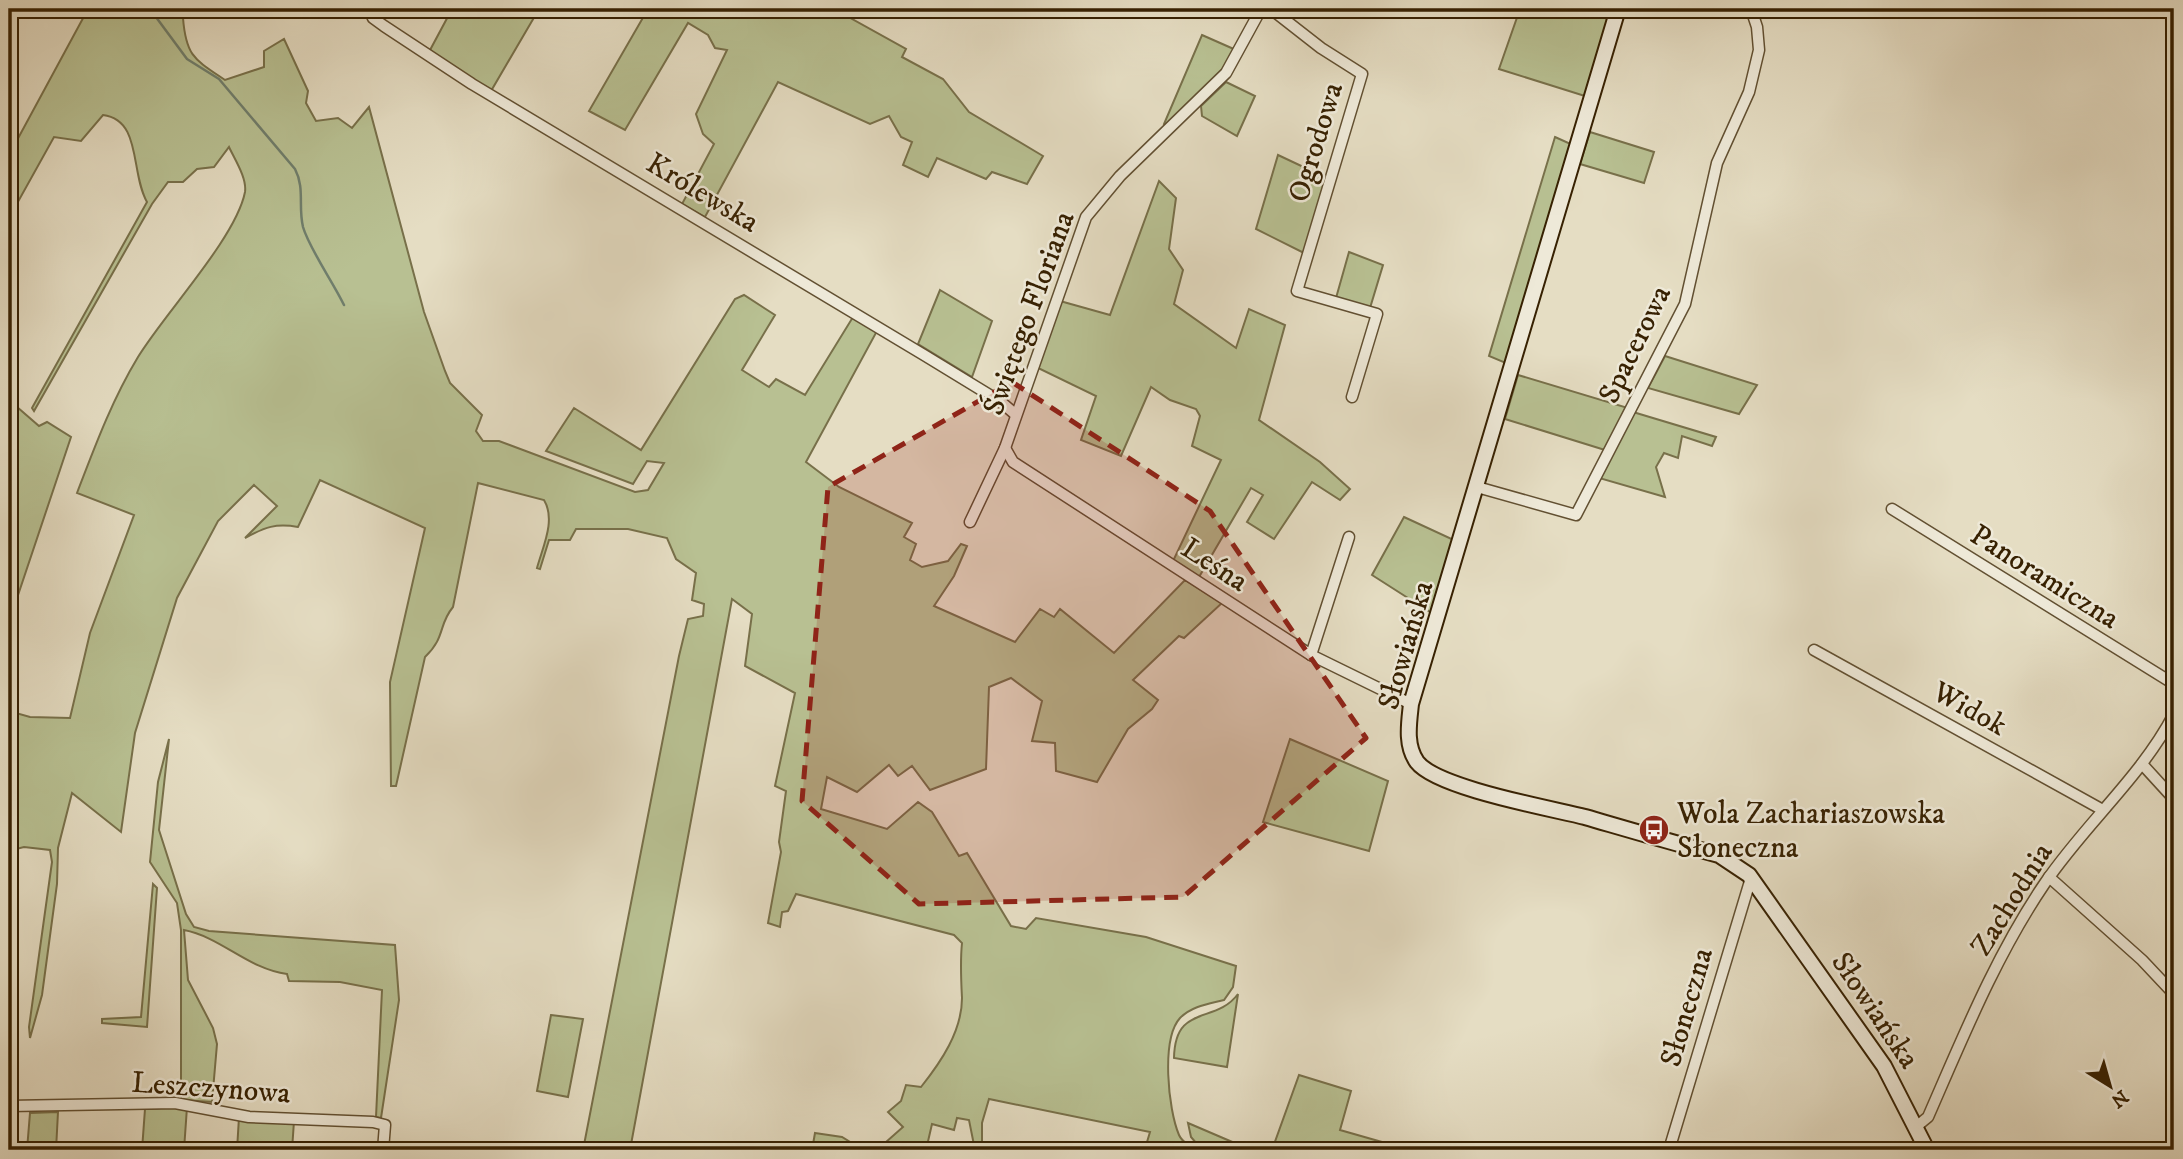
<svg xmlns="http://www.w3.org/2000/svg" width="2183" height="1159" font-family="'IM FELL DW Pica',serif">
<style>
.green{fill:#b8c092;stroke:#78704a;stroke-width:2}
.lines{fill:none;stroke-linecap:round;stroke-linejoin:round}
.stream{stroke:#707e6c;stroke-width:2.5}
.street-casing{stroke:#625032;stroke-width:13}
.secondary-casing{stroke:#372102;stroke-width:18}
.street{stroke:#eee9d8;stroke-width:10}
.secondary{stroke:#eee9d8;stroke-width:14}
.marked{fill:#8f2418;fill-opacity:0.2;stroke:#8f2418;stroke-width:5;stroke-dasharray:14 9;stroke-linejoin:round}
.labels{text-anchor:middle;stroke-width:5;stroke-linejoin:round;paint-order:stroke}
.street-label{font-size:30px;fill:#372102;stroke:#eee9d8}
.poi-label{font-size:30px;fill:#372102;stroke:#eee9d8;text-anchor:start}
</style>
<rect width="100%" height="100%" fill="#e5ddc3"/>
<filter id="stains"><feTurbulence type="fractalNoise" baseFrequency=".00286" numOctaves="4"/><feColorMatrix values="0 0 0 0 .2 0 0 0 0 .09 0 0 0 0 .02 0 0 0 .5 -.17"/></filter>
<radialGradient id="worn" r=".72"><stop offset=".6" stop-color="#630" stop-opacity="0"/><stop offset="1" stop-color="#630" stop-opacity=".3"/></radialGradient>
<g class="green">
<path d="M88 9H193L183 18C186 56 194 59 225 80L264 67V51L284 39 308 91 306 103 316 121 338 118 352 128 369 107 424 312 445 371 450 383 482 415 476 431 483 441H499L635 492 648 490 664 463 647 461 633 484 546 451 574 408 641 450 735 299 744 295 775 315 742 370 769 387 776 379 805 395 853 317 877 331 806 462 839 487 912 523 904 537 916 544 910 560 922 567 948 561 961 544 967 546 954 576 934 606 1015 642 1040 609 1054 617 1060 609 1114 653 1185 580 1222 603 1184 638 1179 636 1133 680 1158 700 1152 709 1128 729 1097 782 1056 771 1055 743 1032 741 1042 701 1011 678 989 687 986 769 930 790 912 766 898 776 889 765 857 792 827 777 821 809 887 829 918 802 932 812 959 856 967 853 1011 926 1026 929 1036 918 1146 937 1236 966 1233 987 1224 1000C1208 1004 1192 1006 1180 1018 1161 1039 1168 1109 1179 1135 1182 1142 1189 1145 1194 1150H1158L1159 1146 1147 1142 1150 1132 989 1099 982 1123V1150H975L969 1120 957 1118 954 1130 932 1124 926 1150H877L903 1127 888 1112 901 1101 906 1085 921 1087C941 1062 962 1031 962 998 961 979 960 962 962 943L954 935 796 894 788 911 782 912 780 927 768 923 781 852 779 842 786 791 775 786 795 693 745 666 752 614 732 599 630 1150H583L679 656 688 619 703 616 704 604 692 600 696 573 676 559 667 538 628 529H576L570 540H549L540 569 537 568C543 546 556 520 544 500L478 483 453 607C438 625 446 637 425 657L396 786H391L390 682 425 528 320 480 298 527C276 523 265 527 245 538L277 506 254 485 218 521 177 598 135 733 121 832 72 793 58 848 57 884 42 995 30 1038 29 1027 52 862 50 850 24 847 16 849 9 919V711L30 717 70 718 90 633 134 515 77 493C95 446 112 400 138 357 164 314 236 238 245 192 247 178 235 160 229 147L214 167 197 169 183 182H168L152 204 34 411 32 408 147 202C130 172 142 120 103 115L81 141 54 137 9 218V155Z"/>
<path d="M452 9H539L491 91 429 52Z"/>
<path d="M648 9H834L906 49 902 57 943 79 969 112 1043 156 1027 184 992 172 986 179 937 158 928 177 903 165 912 142 901 137 889 116 870 124 778 82 705 217 682 204 714 144 703 134 696 114 727 50 715 48 708 35 688 23 625 130 589 111Z"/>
<path d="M1520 9H1613L1588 97 1499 69Z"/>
<path d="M1202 35 1236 50 1221 71 1168 126 1164 124Z"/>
<path d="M1226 82 1255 96 1237 136 1202 116 1201 106Z"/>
<path d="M1590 132 1654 152 1644 183 1580 164Z"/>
<path d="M1555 137 1573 145 1508 364 1489 356Z"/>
<path d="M1278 155 1327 178 1304 253 1256 229Z"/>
<path d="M1159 181 1176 198 1169 249 1183 270 1174 304 1236 348 1249 309 1285 325 1259 420 1320 462 1350 489 1340 500 1312 482 1274 539 1247 522 1263 495 1251 488 1199 577 1173 561 1221 460 1192 446 1200 416 1196 409 1170 400 1151 387 1121 456 1081 440 1096 396 1036 367 1060 301 1110 315Z"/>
<path d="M1349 252 1383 265 1370 308 1336 298Z"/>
<path d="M940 290 992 321 972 377 918 344Z"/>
<path d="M1665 356 1757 385 1739 414 1648 388Z"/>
<path d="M1518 375 1628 408 1605 450 1505 419Z"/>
<path d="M9 400 39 426 47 422 71 437 9 622Z"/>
<path d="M1633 412 1716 437 1712 446 1682 436 1678 458 1664 453 1656 467 1665 497 1599 478Z"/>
<path d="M1404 517 1456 541 1433 614 1372 575Z"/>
<path d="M169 739 159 830 186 914 194 927 209 931 395 945 399 1000 381 1118 376 1117 382 990 340 982 289 981 287 974C248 969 221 937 184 930L188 980 213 1028 217 1044 212 1102 181 1100V930L177 903 150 862 158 782Z"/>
<path d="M1290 739 1388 781 1369 851 1263 822Z"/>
<path d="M153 884 157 888 147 1027 102 1023V1019L141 1017Z"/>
<path d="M1238 994 1227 1067 1174 1058C1175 1003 1215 1025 1238 994Z"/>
<path d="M551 1015 583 1019 568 1097 537 1091Z"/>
<path d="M1299 1075 1351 1091 1340 1130 1410 1150H1272Z"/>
<path d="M187 1107 184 1150H142L145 1109Z"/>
<path d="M58 1112 56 1150H27L30 1113Z"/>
<path d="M239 1117 294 1121 292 1150H237Z"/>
<path d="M1188 1123 1251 1150H1202L1191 1137Z"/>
<path d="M815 1133 842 1137 863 1150H812Z"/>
</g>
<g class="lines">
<path class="stream" d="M150 9 187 59 219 79 295 169C305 188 298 206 303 227 309 248 333 282 344 305"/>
<g class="street-casing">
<g id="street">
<path d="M369 9 373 18 384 26 472 84 924 355 1001 402 1015 414"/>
<path d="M1271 9 1321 48 1362 74 1297 291 1377 314 1352 397"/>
<path d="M1005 448 1013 462 1311 655 1411 704"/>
<path d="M1477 487 1576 515 1685 304 1717 163 1749 92 1759 50 1757 27 1751 9"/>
<path d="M1892 509 2174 684"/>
<path d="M970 522 1005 448 1086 217 1120 176 1226 73 1261 9"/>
<path d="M1814 650 2101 809"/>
<path d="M1311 655 1349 537"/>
<path d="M2142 764 2174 799"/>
<path d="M2049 877 2142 960 2174 994"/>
<path d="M9 1106 175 1103 249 1117 373 1122 385 1125 383 1150"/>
<path d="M1917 1126 1928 1117C1963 1037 1996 955 2045 883 2085 824 2141 777 2174 714"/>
<path d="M1669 1150 1751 878"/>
</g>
</g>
<g class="secondary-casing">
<path id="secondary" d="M1618 9 1411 704C1409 723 1405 745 1417 762 1437 788 1549 808 1585 817 1630 830 1674 843 1719 855L1749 875 1884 1066 1927 1150"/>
</g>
<use href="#street" class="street"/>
<use href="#secondary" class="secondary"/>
</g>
<path class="marked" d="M1012 382 1210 511 1366 738 1183 897 919 904 802 801 828 487Z"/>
<defs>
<g id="bus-disc" transform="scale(1.575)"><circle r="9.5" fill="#8f2418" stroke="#eee9d8"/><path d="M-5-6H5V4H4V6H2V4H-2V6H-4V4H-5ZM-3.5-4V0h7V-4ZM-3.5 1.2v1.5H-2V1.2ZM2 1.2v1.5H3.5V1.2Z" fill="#fff"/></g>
</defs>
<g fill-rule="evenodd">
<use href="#bus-disc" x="1654" y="830"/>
</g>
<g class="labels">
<g class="street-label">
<text transform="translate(1315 142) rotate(-73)" y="10">Ogrodowa</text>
<text transform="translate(703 192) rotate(31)" y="10">Królewska</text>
<text transform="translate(1028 313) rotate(-70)" y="10">Świętego Floriana</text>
<text transform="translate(1634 344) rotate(-64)" y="10">Spacerowa</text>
<text transform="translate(1215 564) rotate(33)" y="10">Leśna</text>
<text transform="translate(2045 576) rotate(32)" y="10">Panoramiczna</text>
<text transform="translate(1405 645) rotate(-74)" y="10">Słowiańska</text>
<text transform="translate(1970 708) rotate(29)" y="10">Widok</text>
<text transform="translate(2011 899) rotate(-58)" y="10">Zachodnia</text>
<text transform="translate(1686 1007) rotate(-74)" y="10">Słoneczna</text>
<text transform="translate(1876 1010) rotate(56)" y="10">Słowiańska</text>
<text transform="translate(211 1087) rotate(4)" y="10">Leszczynowa</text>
</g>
<g class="poi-label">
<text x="1677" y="823">Wola Zachariaszowska<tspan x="1677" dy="34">Słoneczna</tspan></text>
</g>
</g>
<rect width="2183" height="1159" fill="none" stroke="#e5ddc3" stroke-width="35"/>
<rect x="10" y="10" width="2162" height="1138" fill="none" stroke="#372102" stroke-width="3.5"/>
<rect x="18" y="18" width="2148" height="1124" fill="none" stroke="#372102" stroke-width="2"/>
<g transform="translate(2110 1086) rotate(143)" stroke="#eee9d8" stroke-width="5" paint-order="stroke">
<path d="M0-5L12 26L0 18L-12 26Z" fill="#372102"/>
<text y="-10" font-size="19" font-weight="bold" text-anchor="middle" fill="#372102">N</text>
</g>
<rect width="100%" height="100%" filter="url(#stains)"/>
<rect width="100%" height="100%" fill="url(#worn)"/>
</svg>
